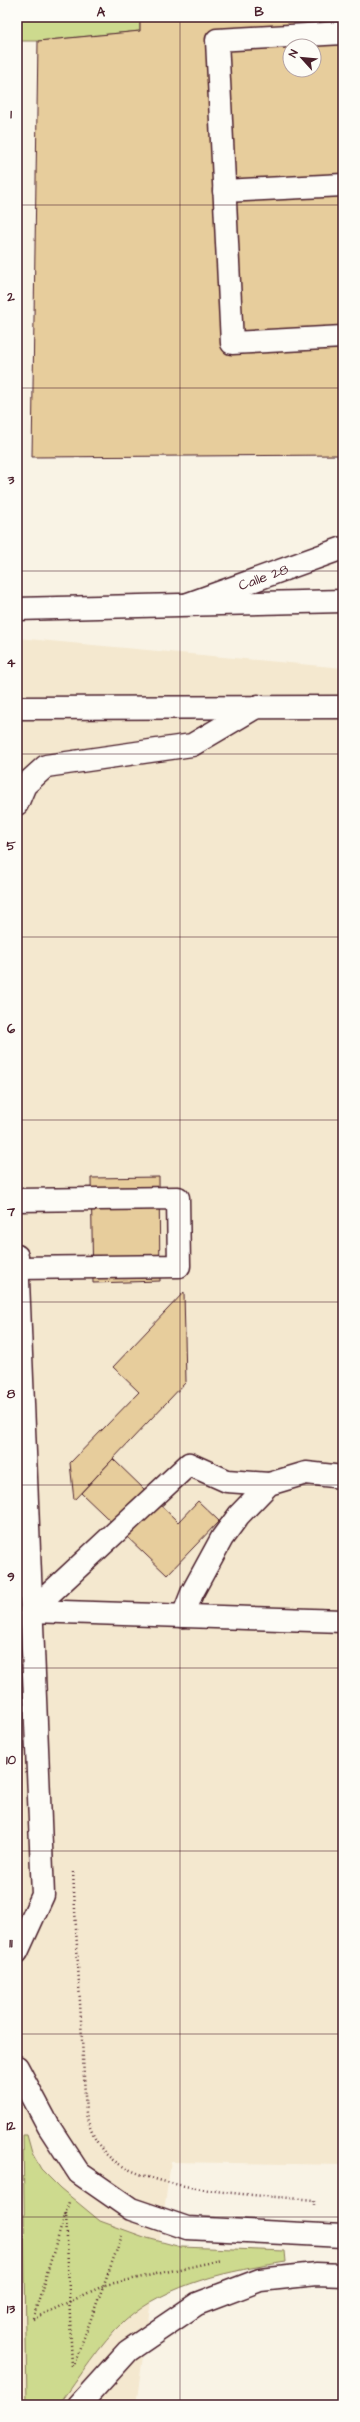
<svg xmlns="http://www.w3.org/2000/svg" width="360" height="2422" font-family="'Architects Daughter',sans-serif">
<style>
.built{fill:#f4e8cf}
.green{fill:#cdda8e;stroke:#8c7c5c}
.building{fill:#e7cd9c;stroke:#4a1f2b;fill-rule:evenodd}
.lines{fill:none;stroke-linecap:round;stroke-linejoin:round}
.minor-casing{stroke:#4a1f2b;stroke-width:25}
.major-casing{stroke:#4a1f2b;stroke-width:25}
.highway-casing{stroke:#4a1f2b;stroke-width:25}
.path{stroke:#4a1f2b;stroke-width:2.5;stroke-dasharray:1 3;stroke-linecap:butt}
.minor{stroke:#fdfcf7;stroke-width:22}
.major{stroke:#fdfcf7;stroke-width:22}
.highway{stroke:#fdfcf7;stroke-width:22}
.grid{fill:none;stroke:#4a1f2b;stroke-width:1;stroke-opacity:0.55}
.labels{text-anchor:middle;stroke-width:3;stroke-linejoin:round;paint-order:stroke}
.street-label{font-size:14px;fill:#4a1f2b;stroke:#fdfcf7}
.neatline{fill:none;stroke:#4a1f2b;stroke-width:1.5}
.grid-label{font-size:13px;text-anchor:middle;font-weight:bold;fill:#4a1f2b}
</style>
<rect width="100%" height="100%" fill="#f9f3e5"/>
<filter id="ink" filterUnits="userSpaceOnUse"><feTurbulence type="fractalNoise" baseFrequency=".025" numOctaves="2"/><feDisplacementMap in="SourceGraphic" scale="8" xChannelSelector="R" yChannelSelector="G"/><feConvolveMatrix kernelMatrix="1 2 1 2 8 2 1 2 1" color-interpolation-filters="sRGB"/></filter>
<g filter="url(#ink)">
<path class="built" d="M17 638 343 668V2165L171 2162 136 2405H17Z"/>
<g class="green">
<path d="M17 17H140V31L38 41H17Z"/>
<path d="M23 2135H27L32 2153 41 2169 60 2188 100 2221 147 2238 181 2247 285 2251 286 2262C230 2271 169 2282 125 2321 99 2345 80 2377 59 2405H27Z"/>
</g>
<g class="building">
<path d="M140 17H343V455L32 457 38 41 140 31ZM290 46H314V70H290Z"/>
<path d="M159 1177 160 1281 93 1283 91 1178Z"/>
<path d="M184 1292 186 1382 74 1500 70 1463 139 1392 113 1367Z"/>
<path d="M113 1459 178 1522 198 1501 219 1521 167 1575 81 1493Z"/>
</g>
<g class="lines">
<g class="minor-casing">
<g id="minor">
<path d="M343 33 217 40 232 343 343 337"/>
<path d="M224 191 343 185"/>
<path d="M17 1200 178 1198 179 1266 17 1268"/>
<path d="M31 1611 343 1621"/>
<path d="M31 1611 189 1464 227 1481 269 1484"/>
<path d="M183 1616 192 1593 222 1538 239 1515 269 1484 306 1473 343 1477"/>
</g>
</g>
<g class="major-casing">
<g id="major">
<path id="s1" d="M188 604 343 548"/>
</g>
</g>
<g class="highway-casing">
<g id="highway">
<path d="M17 609 343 601"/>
<path d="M17 708 343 707"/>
<path d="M17 804 25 785 46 766 192 745 258 706"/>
<path d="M17 1256 43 1895 17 1952"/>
<path d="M17 2067 49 2127 79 2173 131 2209 187 2228 343 2236"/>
<path d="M79 2405 128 2351 197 2304 260 2280 316 2274 343 2275"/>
</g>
</g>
<g class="path">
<path d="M73 1872 86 2114C90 2129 95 2142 106 2154 144 2192 261 2195 314 2200V2205"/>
<path d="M66 2213 72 2368"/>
<path d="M33 2318 69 2202"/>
<path d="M33 2319 105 2285 222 2260"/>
<path d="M74 2364 122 2236"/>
</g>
<use href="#minor" class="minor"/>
<use href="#major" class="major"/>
<use href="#highway" class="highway"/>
</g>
</g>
<path class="grid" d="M180 17V2405M17 205H343M17 388H343M17 571H343M17 754H343M17 937H343M17 1120H343M17 1302H343M17 1485H343M17 1668H343M17 1851H343M17 2034H343M17 2217H343"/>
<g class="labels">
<g class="street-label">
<text dy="5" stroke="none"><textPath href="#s1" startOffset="80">Calle 28</textPath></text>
</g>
</g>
<rect width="360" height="2422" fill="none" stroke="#fdfcf7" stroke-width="44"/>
<g transform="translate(302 58) rotate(297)"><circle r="19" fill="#fdfcf7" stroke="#b5a4a5"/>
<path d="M0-3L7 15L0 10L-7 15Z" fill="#4a1f2b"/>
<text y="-6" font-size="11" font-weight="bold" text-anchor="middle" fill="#4a1f2b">N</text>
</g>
<rect x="22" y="22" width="316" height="2378" class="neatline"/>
<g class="grid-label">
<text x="101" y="16">A</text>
<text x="259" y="16">B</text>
<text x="11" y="118">1</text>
<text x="11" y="301">2</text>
<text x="11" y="484">3</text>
<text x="11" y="667">4</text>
<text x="11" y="850">5</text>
<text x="11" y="1033">6</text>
<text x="11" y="1216">7</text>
<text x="11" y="1398">8</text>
<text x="11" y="1581">9</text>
<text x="11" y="1764">10</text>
<text x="11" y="1947">11</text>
<text x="11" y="2130">12</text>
<text x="11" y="2313">13</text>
</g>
</svg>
